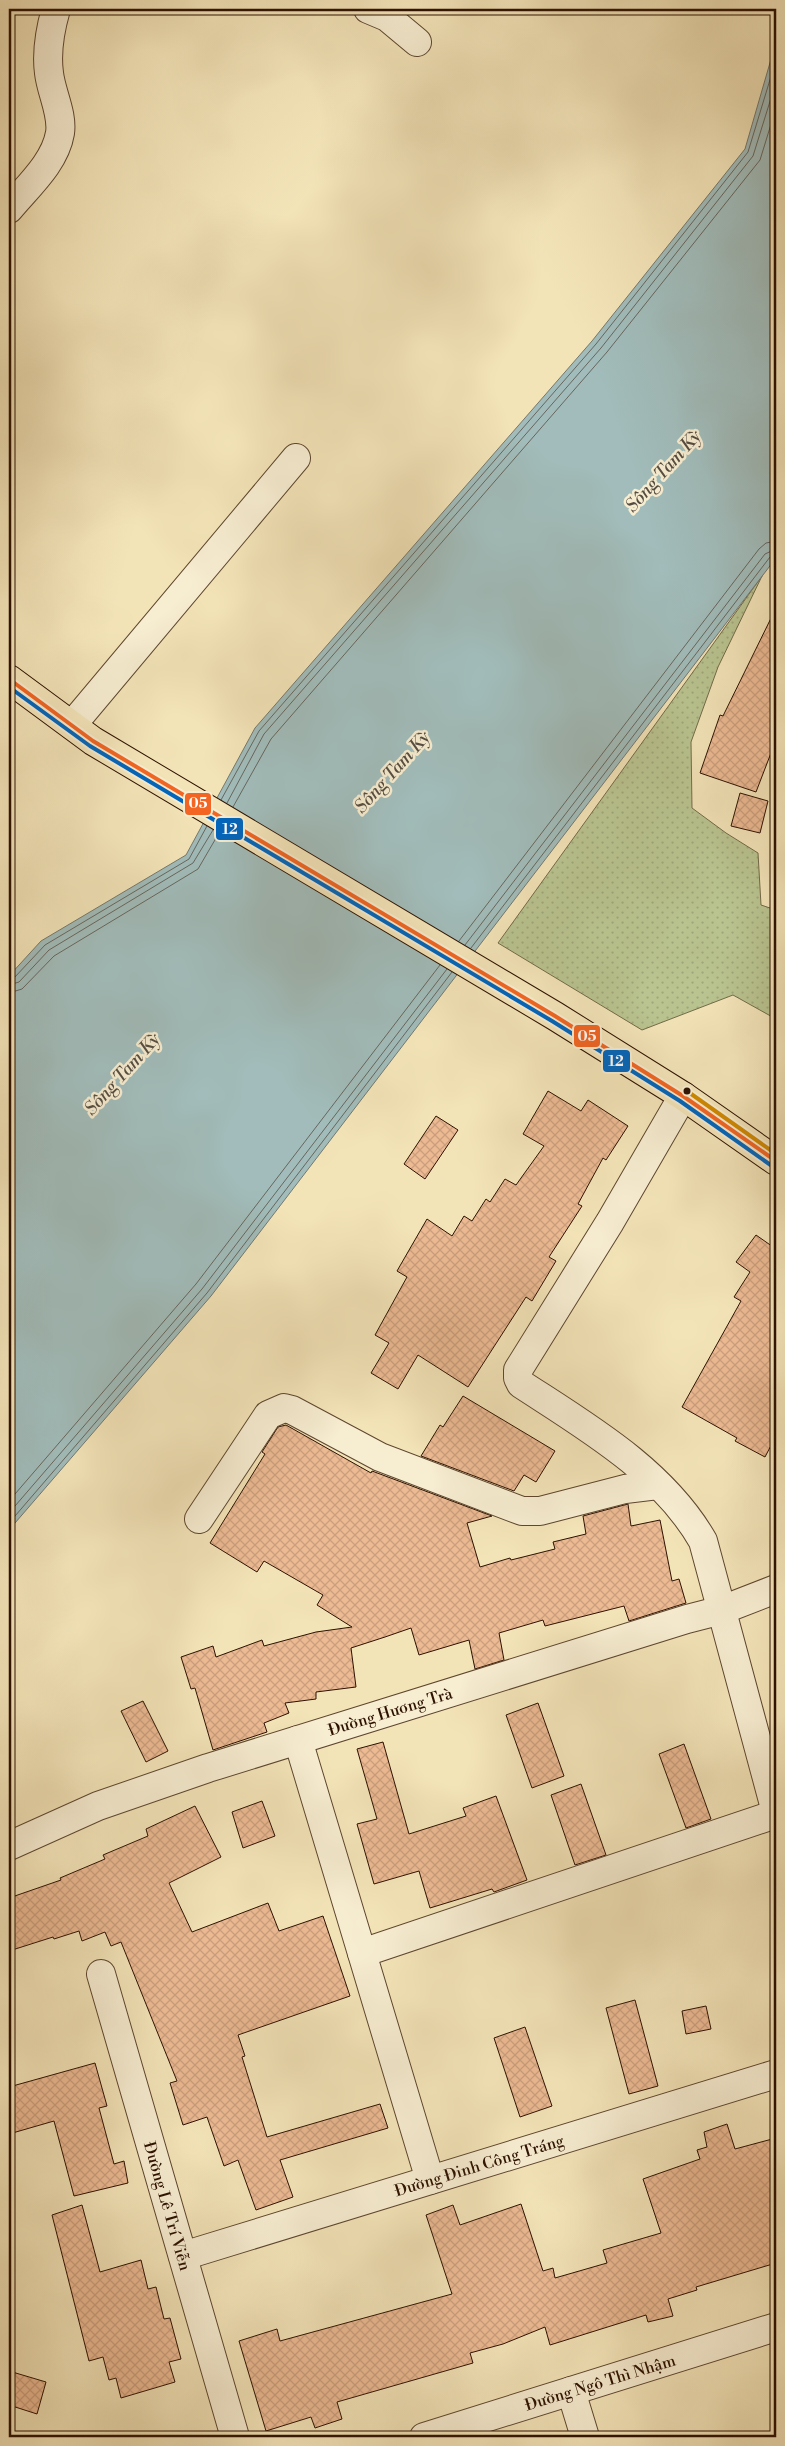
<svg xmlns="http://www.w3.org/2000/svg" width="785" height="2446" font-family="'Libre Bodoni',serif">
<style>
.garden{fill:url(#garden-dots);stroke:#736a48}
.water{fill:#a1bcba;stroke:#737870}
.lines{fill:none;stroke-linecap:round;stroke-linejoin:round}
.shore{stroke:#67665e;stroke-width:1}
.building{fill:url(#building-cross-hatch);stroke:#2d1101}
.minor-casing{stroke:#5e462f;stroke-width:30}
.primary-casing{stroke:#2d1101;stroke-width:30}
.minor{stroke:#f7edd1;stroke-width:28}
.primary{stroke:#f3e4b8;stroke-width:28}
.bus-1-casing{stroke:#f7edd1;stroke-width:8}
.bus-2-casing{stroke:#f7edd1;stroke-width:8}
.bus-3-casing{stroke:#f7edd1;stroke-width:8}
.bus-1{stroke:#f26522;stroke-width:4}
.bus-2{stroke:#0065bd;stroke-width:4}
.bus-3{stroke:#cf8800;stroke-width:4}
.bus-dot{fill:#2d1101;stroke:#f7edd1;stroke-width:2}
.labels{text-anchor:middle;stroke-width:5;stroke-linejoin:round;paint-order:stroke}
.street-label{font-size:16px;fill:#2d1101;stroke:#f7edd1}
.water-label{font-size:18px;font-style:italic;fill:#564d42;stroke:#f7edd1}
.line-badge{stroke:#f7edd1;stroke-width:2}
.badge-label{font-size:14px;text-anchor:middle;font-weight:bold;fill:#fff}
</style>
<defs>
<pattern id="garden-dots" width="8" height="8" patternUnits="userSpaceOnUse" patternTransform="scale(1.25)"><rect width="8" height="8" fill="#b9c490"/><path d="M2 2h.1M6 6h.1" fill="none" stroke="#9fa77a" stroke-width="1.8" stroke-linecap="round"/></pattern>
<pattern id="building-cross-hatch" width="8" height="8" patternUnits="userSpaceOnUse" patternTransform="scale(1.25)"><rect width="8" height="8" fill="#ecba93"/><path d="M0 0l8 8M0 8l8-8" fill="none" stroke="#cb9f7d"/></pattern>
</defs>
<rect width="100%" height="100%" fill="#f3e4b8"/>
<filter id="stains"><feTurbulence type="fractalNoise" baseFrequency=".004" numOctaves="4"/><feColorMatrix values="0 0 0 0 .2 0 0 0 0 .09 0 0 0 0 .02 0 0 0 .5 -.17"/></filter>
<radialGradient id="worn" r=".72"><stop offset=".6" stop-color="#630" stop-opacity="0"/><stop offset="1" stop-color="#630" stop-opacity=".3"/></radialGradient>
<path class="garden" d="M762 576 718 667 691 742 692 808 726 833 758 853 761 905 776 910V1019L733 995 642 1030 498 943Z"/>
<path class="water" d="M776 42V558L211 1296 9 1530V976L41 941 186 855 255 728 592 341 745 149Z"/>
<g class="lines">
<g class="shore">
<path d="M221 800 259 731 596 344 748 152 776 60"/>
<path d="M227 803 264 734 601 348 753 156 776 82"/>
<path d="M233 807 271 739 607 352 760 160 776 108"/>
<path d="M459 941 759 549 766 543 776 541"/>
<path d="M465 945 765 554 776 549"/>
<path d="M471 948 770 557 776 555"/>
<path d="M9 979 14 978 45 945 189 859 207 826"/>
<path d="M9 985 19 982 49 950 193 863 213 830"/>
<path d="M9 993 22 989 54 956 198 869 219 833"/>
<path d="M9 1501 196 1284 440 965"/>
<path d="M9 1513 202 1289 447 969"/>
<path d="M9 1523 207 1293 452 972"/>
</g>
</g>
<g class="building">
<path d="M776 608V740L756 792 700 773 720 715 723 716Z"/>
<path d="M740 793 768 801 760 833 731 826Z"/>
<path d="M548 1091 581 1111 588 1100 628 1126 606 1160 603 1158 578 1204 582 1206 549 1257 556 1261 532 1301 526 1297 468 1387 418 1355 398 1389 371 1373 389 1343 375 1335 407 1277 397 1271 427 1219 452 1236 464 1216 472 1221 486 1199 490 1202 505 1179 516 1185 544 1146 523 1134Z"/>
<path d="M436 1116 458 1130 425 1179 404 1164Z"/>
<path d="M756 1235 776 1249V1436L765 1457 735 1441 737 1438 682 1407 741 1301 734 1297 750 1272 736 1262Z"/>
<path d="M463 1396 555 1451 536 1482 524 1475 514 1491 421 1456 440 1425 443 1427Z"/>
<path d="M286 1425 371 1473 372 1471 492 1516 467 1523 480 1567 510 1558 511 1560 555 1549 553 1542 586 1534 583 1516 628 1504 631 1526 660 1520 672 1581 679 1579 686 1603 629 1621 624 1606 545 1626 543 1620 499 1633 504 1660 475 1669 469 1640 419 1655 411 1628 385 1637 351 1648 356 1687 316 1692V1699L285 1703 289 1713 264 1723 267 1732 213 1750 195 1688 191 1689 181 1657 213 1646 216 1657 262 1640 264 1646 316 1632 352 1627 317 1605 323 1595 264 1561 257 1572 210 1543 265 1454 262 1452 278 1427Z"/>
<path d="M143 1701 168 1751 146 1762 121 1711Z"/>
<path d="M538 1703 564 1776 532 1788 506 1715Z"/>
<path d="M383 1742 409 1834 466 1816 463 1808 496 1796 527 1880 494 1892 492 1889 430 1908 419 1871 374 1884 357 1824 377 1819 357 1749Z"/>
<path d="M684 1744 711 1819 686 1828 659 1754Z"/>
<path d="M581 1784 606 1855 575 1865 551 1795Z"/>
<path d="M262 1801 275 1836 243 1848 232 1812Z"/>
<path d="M195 1806 221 1857 169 1883 192 1932 268 1903 279 1931 323 1916 350 1996 238 2035 245 2056 242 2057 267 2137 380 2104 388 2128 280 2160 293 2197 256 2210 238 2160 224 2166 207 2117 183 2125 170 2083 177 2081 121 1942 111 1946 105 1932 82 1941 79 1931 54 1939 53 1937 9 1951V1898L61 1880 60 1878 105 1859 103 1855 148 1836 146 1829Z"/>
<path d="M635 2000 658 2086 629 2094 606 2008Z"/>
<path d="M706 2006 711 2029 686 2034 682 2011Z"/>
<path d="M525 2027 552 2106 520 2117 494 2038Z"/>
<path d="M95 2063 107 2106 99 2108 114 2164 124 2161 128 2183 74 2196 54 2121 9 2134V2087Z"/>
<path d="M727 2124 735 2149 776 2138V2263L696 2287 697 2290 668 2299 673 2316 648 2322 646 2315 550 2345 545 2327 503 2344 470 2353 473 2363 337 2402 342 2419 315 2428 311 2417 266 2431 239 2341 277 2329 280 2341 452 2294 426 2215 453 2205 460 2225 521 2204 543 2271 553 2268 555 2278 607 2263 603 2250 661 2233 643 2179 700 2159 697 2150 707 2147 704 2132Z"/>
<path d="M82 2205 100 2272 141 2260 148 2289 156 2287 164 2319 170 2318 181 2359 169 2362 175 2382 121 2398 116 2378 109 2380 103 2357 89 2361 52 2215Z"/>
<path d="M9 2371 46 2382 37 2414 9 2405Z"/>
</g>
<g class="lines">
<g class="minor-casing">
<g id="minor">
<path d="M368 9 387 17 417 42"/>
<path d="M9 209C27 187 55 163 60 133 63 114 51 92 49 73 46 51 50 30 56 9"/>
<path d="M72 725 296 458"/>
<path d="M683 1096 610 1222 518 1370V1378L521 1384C587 1427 663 1471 703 1541L776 1812"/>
<path d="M199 1519 268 1415 284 1408 292 1410 380 1457 522 1511H540L625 1489 658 1485"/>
<path d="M298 1740 430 2180"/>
<path d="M9 1846 98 1806 208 1768 687 1619 722 1610 776 1589"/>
<path d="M362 1953 776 1814"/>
<path d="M101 1974 235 2437"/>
<path d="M183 2256 776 2074"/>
<path d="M571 2391 585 2437"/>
<path d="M424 2437 776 2327"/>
</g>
</g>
<g class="primary-casing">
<path id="primary" d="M9 679 93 741 555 1016 683 1096 776 1161"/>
</g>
<use href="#minor" class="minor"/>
<use href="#primary" class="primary"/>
<g class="bus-1-casing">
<path id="bus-1" d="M9 679 93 741 555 1016 683 1096 776 1161"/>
</g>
<g class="bus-2-casing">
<path id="bus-2" d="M9 687 90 746 552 1021 680 1101 772 1166"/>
</g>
<g class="bus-3-casing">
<path id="bus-3" d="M687 1091 776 1154"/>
</g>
<use href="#bus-1" class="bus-1"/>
<use href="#bus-2" class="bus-2"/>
<use href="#bus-3" class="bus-3"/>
</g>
<circle class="bus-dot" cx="687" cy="1091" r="4.5"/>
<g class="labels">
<g class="street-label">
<text transform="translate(390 1711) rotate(-17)" y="6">Đường Hương Trà</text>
<text transform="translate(479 2165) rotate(-17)" y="6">Đường Đinh Công Tráng</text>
<text transform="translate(168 2206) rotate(74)" y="6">Đường Lê Trí Viễn</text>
<text transform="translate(600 2382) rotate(-17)" y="6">Đường Ngô Thì Nhậm</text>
</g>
<g class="water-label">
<text transform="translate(663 471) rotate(-48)" y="6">Sông Tam Kỳ</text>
<text transform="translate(392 772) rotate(-48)" y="6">Sông Tam Kỳ</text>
<text transform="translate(122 1074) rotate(-48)" y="6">Sông Tam Kỳ</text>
</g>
</g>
<g class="line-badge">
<rect x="184" y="792" width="28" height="24" rx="5" fill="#f26522"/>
<rect x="215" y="817" width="29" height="24" rx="5" fill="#0065bd"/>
<rect x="573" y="1024" width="28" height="24" rx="5" fill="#f26522"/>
<rect x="602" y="1049" width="29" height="24" rx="5" fill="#0065bd"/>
</g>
<g class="badge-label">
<text x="198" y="808">05</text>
<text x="230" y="834">12</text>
<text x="587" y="1041">05</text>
<text x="616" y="1066">12</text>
</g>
<rect width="785" height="2446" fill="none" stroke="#f3e4b8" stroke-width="30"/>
<rect x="10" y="10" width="765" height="2426" fill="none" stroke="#2d1101" stroke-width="2.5"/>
<rect x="15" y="15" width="755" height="2416" fill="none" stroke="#2d1101"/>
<rect width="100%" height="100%" filter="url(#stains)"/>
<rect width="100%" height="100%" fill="url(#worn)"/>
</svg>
